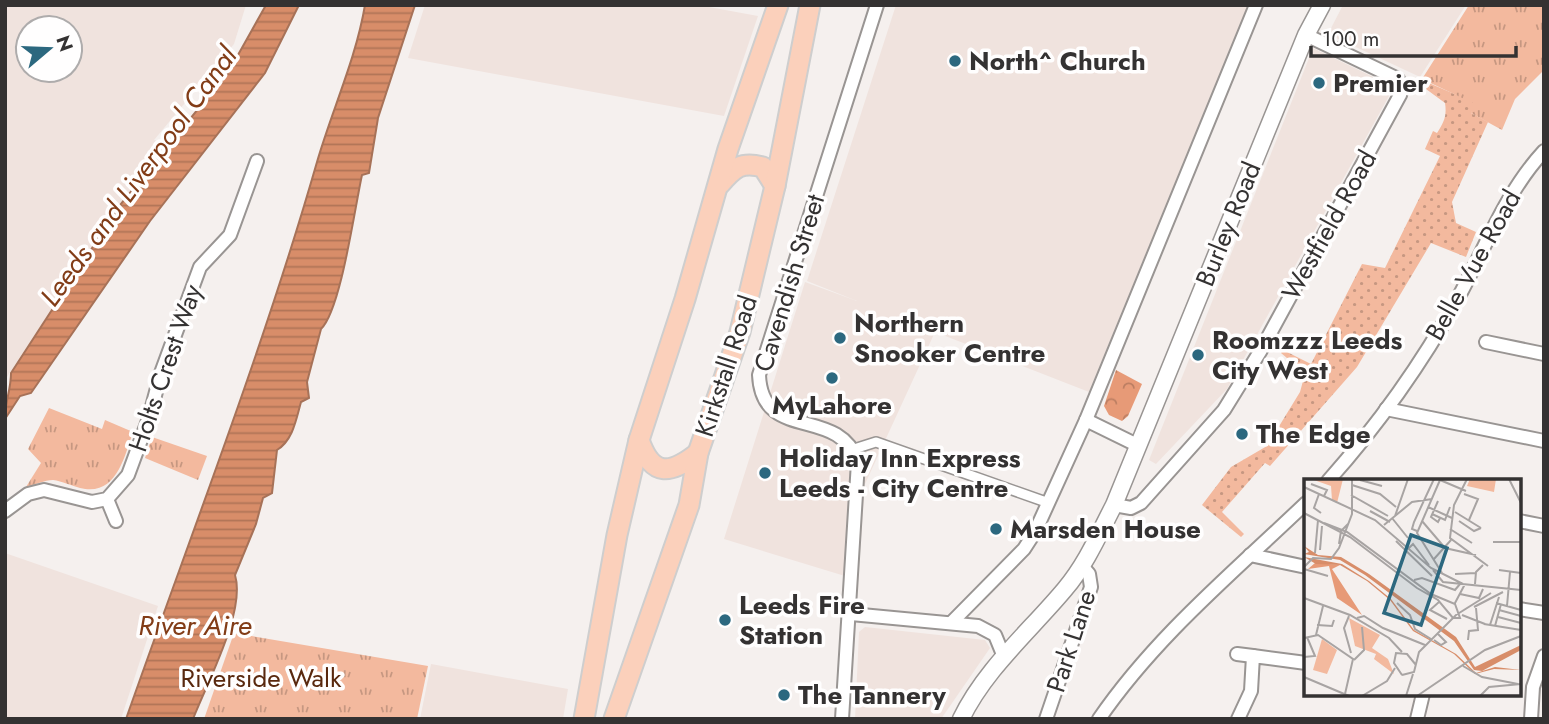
<svg xmlns="http://www.w3.org/2000/svg" width="1549" height="724" font-family="Jost,sans-serif">
<style>
.built{fill:#f0e3de;fill-rule:evenodd}
.grass{fill:url(#grass-dots)}
.forest{fill:url(#forest-crowns)}
.park{fill:url(#park-tufts)}
.water{fill:url(#water-rules);stroke:#a77258;stroke-width:2}
.lines{fill:none;stroke-linecap:round;stroke-linejoin:round}
.pedestrian-casing{stroke:#999593;stroke-width:12}
.minor-casing{stroke:#999593;stroke-width:16}
.tertiary-casing{stroke:#999593;stroke-width:19}
.primary-casing{stroke:#cecece;stroke-width:23}
.pedestrian{stroke:#fff;stroke-width:9}
.minor{stroke:#fff;stroke-width:12}
.tertiary{stroke:#fff;stroke-width:16}
.primary{stroke:#fbd0bb;stroke-width:19}
.poi-dot{fill:#2c687f;stroke:#fffefe;stroke-width:2.5}
.labels{text-anchor:middle;stroke-width:7;stroke-linejoin:round;paint-order:stroke}
.poi-label{font-size:26px;font-weight:bold;fill:#343232;stroke:#fffefe;text-anchor:start}
.street-label{font-size:26px;fill:#343232;stroke:#fffefe}
.park-label{font-size:26px;fill:#59280e;stroke:#fffefe}
.water-label{font-size:28px;font-style:italic;fill:#823c17;stroke:#fffefe}
.inset-road{fill:none;stroke:#a8a4a3;stroke-width:2}
.view{fill:#2c687f;fill-opacity:0.15;stroke:#2c687f;stroke-width:3.5}
.inset-edge{fill:none;stroke:#343232;stroke-width:3.5}
</style>
<defs>
<pattern id="grass-dots" width="8" height="8" patternUnits="userSpaceOnUse" patternTransform="scale(1.75)"><rect width="8" height="8" fill="#f3b99e"/><path d="M2 2h.1M6 6h.1" fill="none" stroke="#c69781" stroke-width="1.8" stroke-linecap="round"/></pattern>
<pattern id="forest-crowns" width="20" height="18" patternUnits="userSpaceOnUse" patternTransform="scale(1.75)"><rect width="20" height="18" fill="#e79a77"/><path d="M2 6a3 3 0 1 1 6 0M12 15a3 3 0 1 1 6 0" fill="none" stroke="#bc7e62"/></pattern>
<pattern id="park-tufts" width="24" height="20" patternUnits="userSpaceOnUse" patternTransform="scale(1.75)"><rect width="24" height="20" fill="#f3b99e"/><path d="M3 7l-1-3M5 7V3M7 7l1-3M15 17l-1-3M17 17v-4M19 17l1-3" fill="none" stroke="#c69781"/></pattern>
<pattern id="water-rules" width="6" height="5" patternUnits="userSpaceOnUse" patternTransform="scale(1.75)"><rect width="6" height="5" fill="#d88d69"/><path d="M0 2.5h6" fill="none" stroke="#b07457"/></pattern>
</defs>
<rect width="100%" height="100%" fill="#f5f0ee"/>
<g class="built">
<path d="M5 5H246L234 44 154 140 170 145 120 205 5 380ZM28 28H70V70H28Z"/>
<path d="M425 5H698L758 16 724 116 408 58Z"/>
<path d="M896 5H1248L1089 392 935 332 865 484 858 580 724 539 805 282 857 301 807 281Z"/>
<path d="M1343 5H1466L1420 77 1328 34Z"/>
<path d="M1313 48 1394 87 1227 389 1156 464 1149 460Z"/>
<path d="M5 553 158 606 121 719H5Z"/>
<path d="M865 627 985 640 990 648 941 719H855L859 632Z"/>
<path d="M431 664 568 689 563 719H420Z"/>
</g>
<path class="grass" d="M1429 83 1459 96 1487 84 1471 113 1488 122 1452 202 1456 223 1476 232 1466 257 1431 243 1357 367 1270 466 1265 463 1222 512 1244 534 1241 537 1202 505 1231 467 1267 446 1300 392 1303 381 1300 369 1281 353 1283 350 1311 364 1362 264 1385 268 1440 156 1425 149 1433 131 1437 133C1444 122 1447 116 1445 103L1426 89Z"/>
<path class="forest" d="M1116 370 1142 384 1128 416 1122 421 1109 415 1104 406Z"/>
<g class="park">
<path d="M1469 5H1544V70L1515 99 1502 130 1471 113 1473 103 1422 79Z"/>
<path d="M49 408 102 429 105 420 133 432C124 458 116 497 80 488 72 486 62 481 53 480 45 480 34 485 26 487L41 463 28 449Z"/>
<path d="M152 437 207 456 198 480 145 458Z"/>
<path d="M234 633 428 666 417 719H204Z"/>
</g>
<g class="water">
<path d="M266 5H299L265 73 150 221 31 393 20 396 5 419C5 401 11 390 11 373L120 205 229 71Z"/>
<path d="M365 5H415L378 118 369 173 362 175C355 206 341 310 321 329L307 382 309 398 301 402C296 420 293 440 277 450L272 493 263 498 256 524 235 575C246 611 207 683 193 719H126C191 534 263 350 317 162 332 110 356 59 365 5Z"/>
</g>
<g class="lines">
<g class="pedestrian-casing">
<path id="pedestrian" d="M854 449 876 442 1049 503"/>
</g>
<g class="minor-casing">
<g id="minor">
<path d="M1486 342 1544 354"/>
<path d="M1386 409 1544 441"/>
<path d="M1086 420 1137 445"/>
<path d="M1328 481C1378 425 1422 363 1458 298 1485 249 1505 193 1544 151"/>
<path d="M107 499 116 521"/>
<path d="M1114 505 1131 508 1141 503 1224 410 1261 350 1400 95 1402 88 1398 79 1306 35"/>
<path d="M5 511 28 494 44 490 92 502 107 499 128 475 149 418 161 373 200 267 230 235 257 161"/>
<path d="M1519 521 1544 526"/>
<path d="M1250 555 1306 567"/>
<path d="M1519 609 1544 613"/>
<path d="M851 614 978 626 995 635 1004 657"/>
<path d="M951 623 1024 549 1035 532 1086 420 1256 5"/>
<path d="M1237 654 1253 656"/>
<path d="M842 719 858 462C838 404 762 444 759 375L877 5"/>
<path d="M1046 719 1091 587 1089 574 1082 566"/>
<path d="M1099 719C1156 636 1234 572 1306 503"/>
<path d="M1238 719 1251 691 1253 656 1306 663"/>
<path d="M1417 719 1423 694"/>
<path d="M1531 719 1533 687 1544 656"/>
</g>
</g>
<g class="tertiary-casing">
<path id="tertiary" d="M961 719C985 669 1030 631 1065 589 1086 564 1099 534 1114 505L1306 35 1322 5"/>
</g>
<g class="primary-casing">
<g id="primary">
<path d="M720 184C734 168 741 161 763 167L775 186"/>
<path d="M639 440C652 477 670 475 698 453"/>
<path d="M584 719 617 535 639 440 685 299 728 149 778 5"/>
<path d="M614 719 689 505 698 453 740 332 775 186 810 5"/>
</g>
</g>
<use href="#pedestrian" class="pedestrian"/>
<use href="#minor" class="minor"/>
<use href="#tertiary" class="tertiary"/>
<use href="#primary" class="primary"/>
</g>
<g class="poi-dot">
<circle cx="955" cy="61" r="7"/>
<circle cx="1319" cy="83" r="7"/>
<circle cx="840" cy="338" r="7"/>
<circle cx="1198" cy="355" r="7"/>
<circle cx="832" cy="378" r="7"/>
<circle cx="1242" cy="434" r="7"/>
<circle cx="765" cy="473" r="7"/>
<circle cx="996" cy="529" r="7"/>
<circle cx="725" cy="620" r="7"/>
<circle cx="784" cy="695" r="7"/>
</g>
<g class="labels">
<g class="poi-label">
<text x="969" y="70">North^ Church</text>
<text x="1333" y="92">Premier</text>
<text x="854" y="332">Northern<tspan x="854" dy="30">Snooker Centre</tspan></text>
<text x="1212" y="349">Roomzzz Leeds<tspan x="1212" dy="30">City West</tspan></text>
<text x="832" y="414" text-anchor="middle">MyLahore</text>
<text x="1256" y="443">The Edge</text>
<text x="779" y="467">Holiday Inn Express<tspan x="779" dy="30">Leeds - City Centre</tspan></text>
<text x="1010" y="538">Marsden House</text>
<text x="739" y="614">Leeds Fire<tspan x="739" dy="30">Station</tspan></text>
<text x="798" y="704">The Tannery</text>
</g>
<g class="street-label">
<text transform="translate(1228 224) rotate(-68)" y="9">Burley Road</text>
<text transform="translate(1329 225) rotate(-61)" y="9">Westfield Road</text>
<text transform="translate(1473 265) rotate(-61)" y="9">Belle Vue Road</text>
<text transform="translate(789 283) rotate(-73)" y="9">Cavendish Street</text>
<text transform="translate(726 366) rotate(-72)" y="9">Kirkstall Road</text>
<text transform="translate(165 368) rotate(-71)" y="9">Holts Crest Way</text>
<text transform="translate(1071 641) rotate(-72)" y="9">Park Lane</text>
</g>
<g class="park-label">
<text x="261" y="687">Riverside Walk</text>
</g>
<g class="water-label">
<text transform="translate(138 176) rotate(-54)" y="10">Leeds and Liverpool Canal</text>
<text x="195" y="635">River Aire</text>
</g>
</g>
<g transform="translate(1304 479)">
<rect width="217" height="217" fill="#f5f0ee"/>
<path d="M11 84 36 86 28 90 58 136 33 119 25 87 4 90Z" fill="#e79a77"/>
<path d="M18 160 33 171 23 195 9 191Z" fill="#f3b99e"/>
<path d="M7 0H39L33 24 28 21 27 7ZM166 0H192L190 13 163 7ZM45 139 76 156 68 169 84 180 90 195 70 180 72 175 51 167Z" fill="#f3b99e"/>
<path d="M0 67 14 76 37 78 65 95 152 158 171 188 217 166V171L178 192 170 191 150 162 61 96 36 81 0 75 5 73ZM0 78 38 85 65 102 87 120 110 151 152 175 172 194 191 188 217 191 190 190 171 195 150 175 109 152 86 121 63 102 36 86 12 85Z" fill="#d88d69"/>
<path class="inset-road" d="M163 0 150 26 146 59 184 87M205 0 217 24M56 1 78 7M136 1 113 54 138 94M136 1 162 12M7 5 23 11 20 17M48 6 76 15 92 28M0 8 71 41 127 89 159 105M15 15 10 29 17 34M160 15 174 20 165 41M47 16 84 37M134 22 127 38 134 43 136 39M124 28 148 39M66 32 86 43M151 33 177 49M0 34 46 58 113 109 134 121 149 139H156L151 125 127 115 43 53 20 44M128 35 141 41 146 28M91 37 104 0M88 39 104 59M118 42 141 69 172 76M155 42 170 52 177 49M80 46 108 23 128 20M146 50 168 64M113 52 108 50 110 43 130 0M92 62 128 97M189 63H217M35 65 37 52 44 45M105 69 109 65 125 86M16 71 18 47M11 74 14 41M130 80 147 61M0 88 9 79 27 80 35 69 48 35V0M0 90 24 97M129 91 139 103 217 111M195 91 217 94M151 95 172 94M110 101 118 99 151 111 156 105M171 105 172 93 179 86M156 115 175 119 179 110M0 119 46 136 85 159 98 173M135 123 126 131 143 140M93 124 106 136 111 150 127 160M151 124 161 105M192 124 217 131M203 127 206 93M170 128 199 113M195 131 217 137M158 136 181 145M45 137 40 149 47 174M194 138 217 144M53 139 60 137 79 149 121 166M180 145 217 151M13 146 28 147 30 141M186 146 195 118M191 147 197 125M12 156 19 127M0 159 14 156 49 180 41 215M130 161 137 166 142 163 134 155M164 161 165 152 174 151 172 129M0 178 11 177 3 158M50 181 60 171 58 148M159 187 178 198 214 205M98 196 110 193 115 173 152 136 187 114M98 196 90 184 92 174 103 175 112 186M0 198 45 217M58 217 83 202 91 189M102 217 109 195M113 217 181 171 217 157M176 217 185 208 217 205"/>
<path class="view" d="M107 56 143 69 117 146 80 134Z"/>
<rect width="217" height="217" class="inset-edge"/>
</g>
<rect width="1549" height="724" fill="none" stroke="#343232" stroke-width="14"/>
<g transform="translate(49 49) rotate(71)"><circle r="33" fill="#fffefe" stroke="#aeacac" stroke-width="2"/>
<path d="M0-5L12 26L0 18L-12 26Z" fill="#2c687f"/>
<text y="-10" font-size="19" font-weight="bold" text-anchor="middle" fill="#343232">N</text>
</g>
<path d="M1311 46v10h205v-10" fill="none" stroke="#343232" stroke-width="3.5"/>
<text x="1322" y="46" font-size="21" fill="#343232" stroke="#fffefe" stroke-width="5" paint-order="stroke">100 m</text>
</svg>
